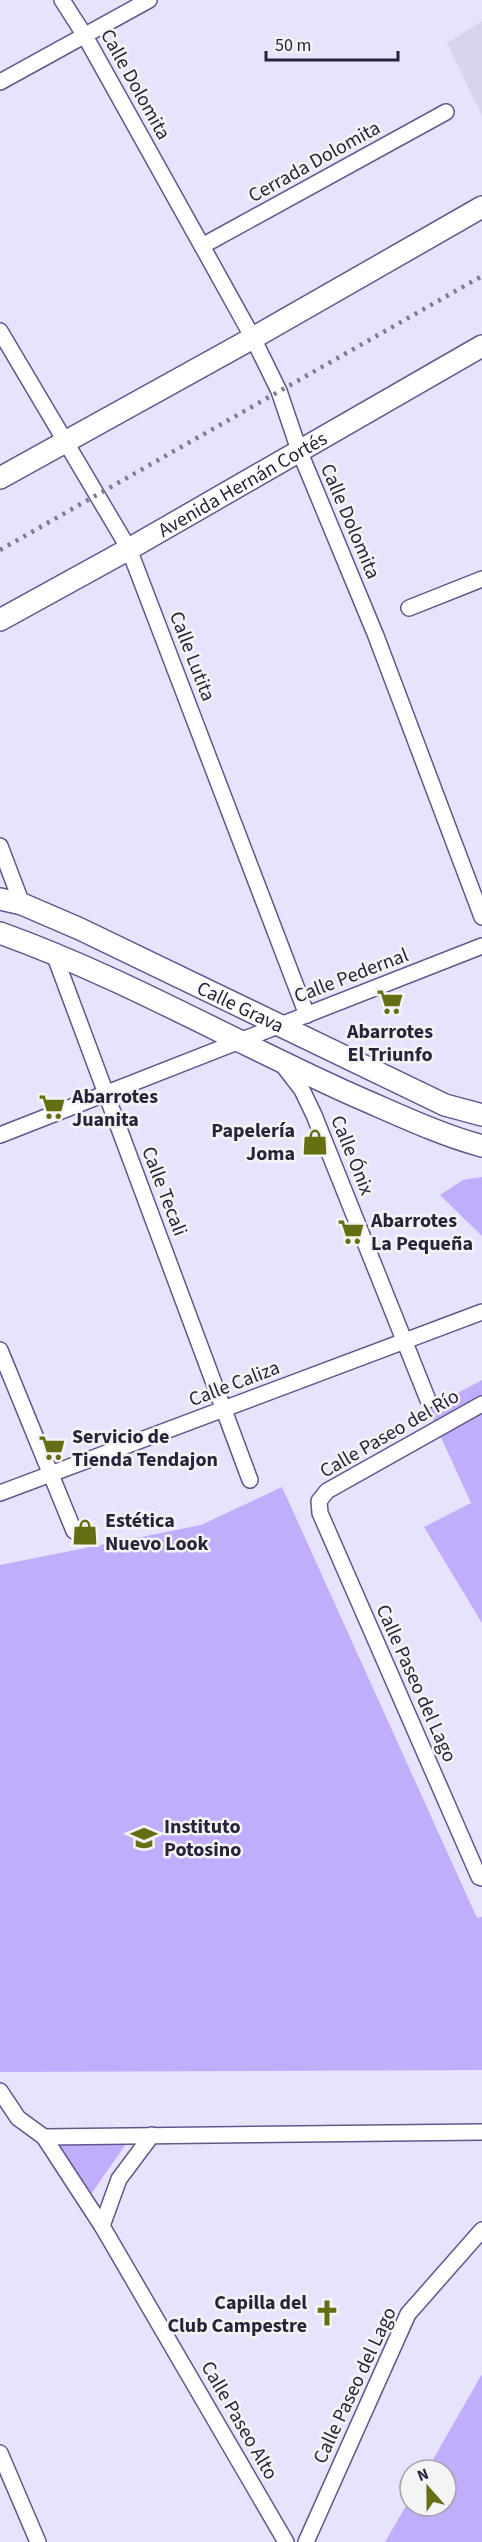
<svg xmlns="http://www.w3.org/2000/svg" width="482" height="2542" font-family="'Source Sans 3',sans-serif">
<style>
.built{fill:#d9d3ee}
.green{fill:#c0adfc}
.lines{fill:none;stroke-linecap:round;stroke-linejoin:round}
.street-casing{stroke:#64568d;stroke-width:18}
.secondary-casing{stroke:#64568d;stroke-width:24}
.street{stroke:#fff;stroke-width:15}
.secondary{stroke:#fff;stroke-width:21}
.rail{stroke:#7f7992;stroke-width:4.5;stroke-dasharray:3 6;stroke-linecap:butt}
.labels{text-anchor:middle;stroke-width:5;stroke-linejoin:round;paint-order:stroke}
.street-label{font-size:20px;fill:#28223a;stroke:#f4f4f4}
.poi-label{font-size:20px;font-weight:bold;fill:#28223a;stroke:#f4f4f4;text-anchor:start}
</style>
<rect width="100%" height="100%" fill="#e8e3fd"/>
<path class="built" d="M482 21V116L447 43Z"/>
<g class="green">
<path d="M482 1177V1236L440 1195 463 1180Z"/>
<path d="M482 1380V1623L424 1527 471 1503 428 1409Z"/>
<path d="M282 1487 477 1918 482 1917V2070L0 2072V1565L201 1525Z"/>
<path d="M59 2139 128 2141 89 2197 58 2148Z"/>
<path d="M482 2374V2542H385L410 2499V2506H446V2470H427Z"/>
</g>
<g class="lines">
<g class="street-casing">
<g id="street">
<path d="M62 0 85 36 202 246 253 338 279 391 299 450 376 636 482 917"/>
<path d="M0 82 149 0"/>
<path d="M202 246 446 112"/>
<path d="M0 331 129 549 307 1015"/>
<path d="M409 608 482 579"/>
<path d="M0 846 22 904"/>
<path d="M54 954 250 1480"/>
<path d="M282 1064 302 1090 314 1115 428 1400"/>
<path d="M0 1135 482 946"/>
<path d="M0 1350 74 1531"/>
<path d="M482 1404 327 1491 319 1501 320 1513 479 1877 482 1878"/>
<path d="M0 1493 482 1312"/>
<path d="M0 2091 18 2118 44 2137 482 2132"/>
<path d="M44 2137 102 2226 286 2542"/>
<path d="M102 2226 119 2179 152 2135"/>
<path d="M0 2453 38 2542"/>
<path d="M306 2542 408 2314 482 2230"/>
</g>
</g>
<g class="secondary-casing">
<g id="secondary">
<path d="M0 478 253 338 482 207"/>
<path id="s1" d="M0 620 129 549 482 346"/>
<path id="s2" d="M0 899 22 904 80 929 445 1105 482 1115"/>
<path d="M0 933C123 977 236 1043 355 1096 397 1114 438 1134 482 1146"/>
</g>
</g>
<use href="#street" class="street"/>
<use href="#secondary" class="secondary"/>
<path class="rail" d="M0 550 482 276"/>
</g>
<defs>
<g id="supermarket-bare" transform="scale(2.07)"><path d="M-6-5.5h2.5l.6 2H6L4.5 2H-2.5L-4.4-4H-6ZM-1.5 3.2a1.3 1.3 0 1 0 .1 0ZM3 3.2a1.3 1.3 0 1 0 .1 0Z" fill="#666e14" stroke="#f4f4f4" stroke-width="2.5" paint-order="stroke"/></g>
<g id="shop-bare" transform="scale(2.07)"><path d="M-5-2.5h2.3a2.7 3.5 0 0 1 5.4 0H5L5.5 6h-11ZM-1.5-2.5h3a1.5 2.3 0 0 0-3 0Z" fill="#666e14" stroke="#f4f4f4" stroke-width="2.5" paint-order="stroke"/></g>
<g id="university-bare" transform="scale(2.07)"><path d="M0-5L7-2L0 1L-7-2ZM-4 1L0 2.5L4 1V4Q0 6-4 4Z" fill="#666e14" stroke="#f4f4f4" stroke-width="2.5" paint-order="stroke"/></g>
<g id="church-bare" transform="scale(2.07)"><path d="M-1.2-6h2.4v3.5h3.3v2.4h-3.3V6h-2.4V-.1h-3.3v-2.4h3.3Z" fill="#666e14" stroke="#f4f4f4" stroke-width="2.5" paint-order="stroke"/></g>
</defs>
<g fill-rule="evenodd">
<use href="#supermarket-bare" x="390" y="1002"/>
<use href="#supermarket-bare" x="52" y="1107"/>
<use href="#shop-bare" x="315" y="1142"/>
<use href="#supermarket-bare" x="351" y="1232"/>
<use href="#supermarket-bare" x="52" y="1448"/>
<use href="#shop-bare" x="85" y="1532"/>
<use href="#university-bare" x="144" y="1838"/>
<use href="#church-bare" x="327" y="2313"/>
</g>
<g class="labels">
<g class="street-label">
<text transform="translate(136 84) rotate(61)" y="7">Calle Dolomita</text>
<text transform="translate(314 161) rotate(-29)" y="7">Cerrada Dolomita</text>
<text dy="7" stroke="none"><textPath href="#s1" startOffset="278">Avenida Hernán Cortés</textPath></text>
<text transform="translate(351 521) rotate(67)" y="7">Calle Dolomita</text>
<text transform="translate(193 656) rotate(69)" y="7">Calle Lutita</text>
<text transform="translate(351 975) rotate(-21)" y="7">Calle Pedernal</text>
<text dy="7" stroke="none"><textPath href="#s2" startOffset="264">Calle Grava</textPath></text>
<text transform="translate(353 1155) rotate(68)" y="7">Calle Ónix</text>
<text transform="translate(165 1191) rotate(69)" y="7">Calle Tecali</text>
<text transform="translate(234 1383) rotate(-21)" y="7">Calle Caliza</text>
<text transform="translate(389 1433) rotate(-30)" y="7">Calle Paseo del Río</text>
<text transform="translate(417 1683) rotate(66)" y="7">Calle Paseo del Lago</text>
<text transform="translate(354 2385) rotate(-65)" y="7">Calle Paseo del Lago</text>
<text transform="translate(240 2420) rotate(60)" y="7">Calle Paseo Alto</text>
</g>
<g class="poi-label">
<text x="390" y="1038" text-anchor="middle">Abarrotes<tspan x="390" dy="23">El Triunfo</tspan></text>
<text x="72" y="1103">Abarrotes<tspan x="72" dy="23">Juanita</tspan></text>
<text x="295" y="1137" text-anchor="end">Papelería<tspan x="295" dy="23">Joma</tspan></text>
<text x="371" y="1227">Abarrotes<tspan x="371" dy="23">La Pequeña</tspan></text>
<text x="72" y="1443">Servicio de<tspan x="72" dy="23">Tienda Tendajon</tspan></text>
<text x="105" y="1527">Estética<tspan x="105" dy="23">Nuevo Look</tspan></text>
<text x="164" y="1833">Instituto<tspan x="164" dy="23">Potosino</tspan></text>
<text x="307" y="2309" text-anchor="end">Capilla del<tspan x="307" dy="23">Club Campestre</tspan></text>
</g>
</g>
<g transform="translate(428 2488) rotate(339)"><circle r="28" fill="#f4f4f4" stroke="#a2a0aa" stroke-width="1.5"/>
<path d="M0-4.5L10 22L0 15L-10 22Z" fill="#666e14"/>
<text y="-9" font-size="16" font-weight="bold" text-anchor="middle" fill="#28223a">N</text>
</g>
<path d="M266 51v9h132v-9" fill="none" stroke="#28223a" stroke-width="3"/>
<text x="275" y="51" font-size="18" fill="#28223a" stroke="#f4f4f4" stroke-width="4.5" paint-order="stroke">50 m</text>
</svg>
